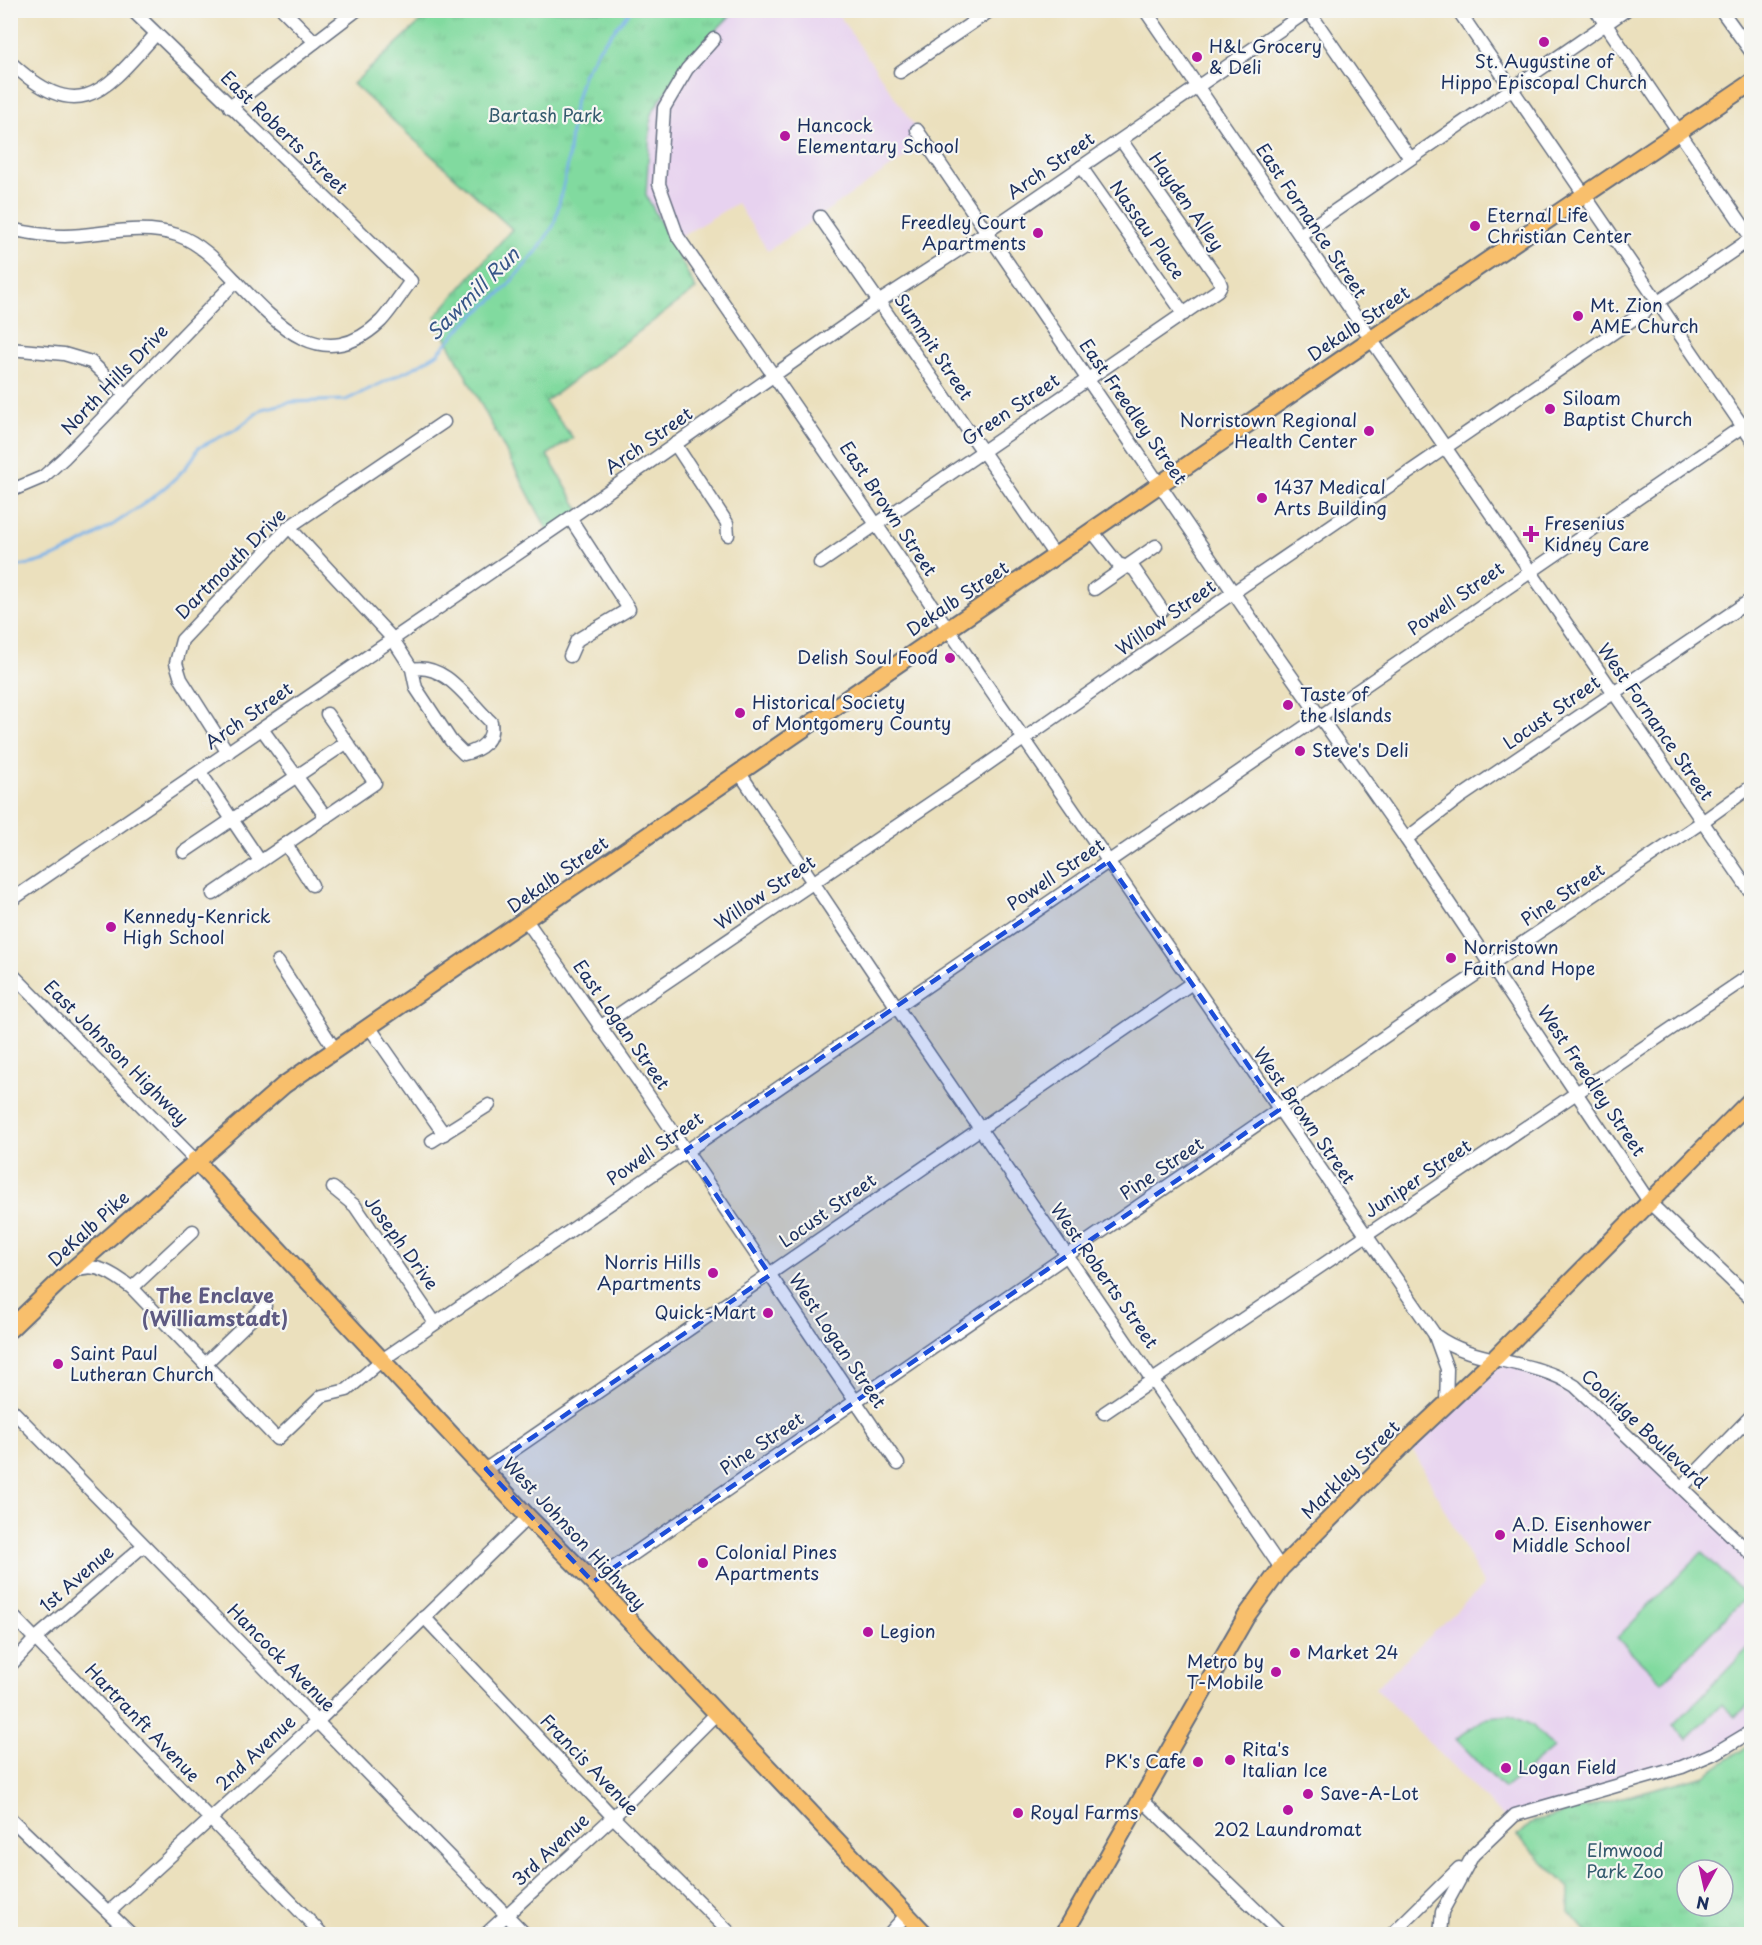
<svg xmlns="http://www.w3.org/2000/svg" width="1762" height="1945" font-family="'Playpen Sans',sans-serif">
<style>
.built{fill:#e7d2ef}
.grass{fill:url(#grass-tufts);stroke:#4e847e;stroke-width:1.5;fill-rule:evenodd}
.garden{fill:#81da9f;stroke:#4e847e;stroke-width:1.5}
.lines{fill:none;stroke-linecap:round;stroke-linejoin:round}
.stream{stroke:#79b2e9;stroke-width:3}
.minor-casing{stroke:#646d7f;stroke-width:15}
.highway-casing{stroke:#646d7f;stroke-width:20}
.minor{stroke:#fff;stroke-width:12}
.highway{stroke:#f8bf6c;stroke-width:16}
.marked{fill:#1d4ed8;fill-opacity:0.2;stroke:#1d4ed8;stroke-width:4.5;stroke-dasharray:12 8;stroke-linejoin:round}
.poi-dot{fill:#b5179e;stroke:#f6f6f2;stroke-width:2}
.labels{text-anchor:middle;stroke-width:4.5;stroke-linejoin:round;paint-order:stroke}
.poi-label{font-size:18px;fill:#1b2f5e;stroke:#f6f6f2;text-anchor:start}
.park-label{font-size:18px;fill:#345a6e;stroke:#f6f6f2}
.street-label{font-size:18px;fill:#1b2f5e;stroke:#f6f6f2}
.water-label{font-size:20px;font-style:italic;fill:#375688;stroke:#f6f6f2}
.neighbourhood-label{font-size:20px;font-weight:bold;fill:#5e5a82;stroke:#f6f6f2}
</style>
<defs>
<pattern id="grass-tufts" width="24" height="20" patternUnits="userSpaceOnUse" patternTransform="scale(1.5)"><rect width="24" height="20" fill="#81da9f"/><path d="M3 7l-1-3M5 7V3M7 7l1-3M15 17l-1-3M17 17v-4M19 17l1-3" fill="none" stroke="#6fbb8b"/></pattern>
</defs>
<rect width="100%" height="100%" fill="#f6f6f2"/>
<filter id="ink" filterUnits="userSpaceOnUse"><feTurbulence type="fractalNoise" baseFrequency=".0167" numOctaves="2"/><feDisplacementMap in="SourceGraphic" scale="12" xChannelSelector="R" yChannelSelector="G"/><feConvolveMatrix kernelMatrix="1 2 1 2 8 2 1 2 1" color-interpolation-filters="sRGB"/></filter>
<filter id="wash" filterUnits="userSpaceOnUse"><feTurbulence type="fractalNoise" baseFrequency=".008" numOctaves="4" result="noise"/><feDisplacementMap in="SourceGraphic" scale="24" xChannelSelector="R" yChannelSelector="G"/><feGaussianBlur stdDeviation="1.35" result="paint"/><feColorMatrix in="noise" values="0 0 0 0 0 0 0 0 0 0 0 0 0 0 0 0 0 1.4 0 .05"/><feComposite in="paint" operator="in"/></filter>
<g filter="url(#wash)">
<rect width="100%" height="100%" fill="#ebe0bd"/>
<g class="built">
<path d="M735 11H836L926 143 768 251 737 203 670 243 646 195 651 114 688 58Z"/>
<path d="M1496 1357 1558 1375 1751 1555V1731L1717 1752 1508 1822 1375 1688 1484 1585 1408 1440Z"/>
</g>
<g class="grass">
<path d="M432 11H735L688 58 651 114 646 195 696 289 545 402 573 438 547 455 580 511 549 533 435 317 512 229 353 84Z"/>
<path d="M1751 1744V1934H1588L1569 1912V1888L1518 1836 1534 1821 1705 1775ZM1687 1870H1723V1906H1687Z"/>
</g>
<g class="garden">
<path d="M1702 1552 1747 1596 1662 1682 1617 1638Z"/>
<path d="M1751 1645V1702L1736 1717 1722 1704 1687 1739 1673 1726Z"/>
<path d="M1510 1715 1532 1725 1553 1748 1504 1789 1456 1739 1487 1717Z"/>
</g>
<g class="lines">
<path class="stream" d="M10 567C25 566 42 562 56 556 91 541 185 484 198 448L238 428 262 409 292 402 346 400 415 367 437 354 463 325 503 291 537 251 554 225 567 169 574 106 583 75 600 47 631 10"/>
</g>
</g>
<g filter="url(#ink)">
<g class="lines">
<g class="minor-casing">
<g id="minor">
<path d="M283 10 315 42"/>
<path d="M1145 10 1752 894"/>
<path d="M1308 10 1410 158"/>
<path d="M1458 10 1752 440"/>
<path d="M1596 10 1752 239"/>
<path d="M1721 10 1752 53"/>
<path d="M714 39 687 69 664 108 659 184 678 237 1435 1335C1475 1365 1530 1357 1575 1386L1752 1555"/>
<path d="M10 62C80 127 104 92 156 34"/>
<path d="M900 72 991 10"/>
<path d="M230 107 357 10"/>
<path d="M917 130 1270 646 1406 839 1650 1203 1752 1300"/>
<path d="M1081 167 1184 314"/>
<path d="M820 217 1056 557"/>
<path d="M10 229C28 233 46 236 65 236 102 235 141 223 177 235 200 243 218 262 234 279 275 323 323 377 381 321 392 309 401 294 411 281L132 10"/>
<path d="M1300 235 1626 10"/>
<path d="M10 349 64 354 91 362 125 394"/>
<path d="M675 444 727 523 728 535"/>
<path d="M10 491 43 477 64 458 236 281"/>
<path d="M289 527 392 638 412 669 416 688 451 741 464 754C481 750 494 741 491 722 469 702 446 662 412 669"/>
<path d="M1092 531 1118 564 1134 569 1162 610"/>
<path d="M820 563 1218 290 1221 285 1219 280 1121 140"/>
<path d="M1094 589 1156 546"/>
<path d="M570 656 577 640 629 609 570 518"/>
<path d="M262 729 326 817"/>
<path d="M228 753 181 679 176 663 182 640 289 527 444 422"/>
<path d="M200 772 260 861"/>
<path d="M739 772 896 1006 1281 1568"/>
<path d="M1406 839 1459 798 1752 599"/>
<path d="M286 844 312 885"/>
<path d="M184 852 346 743"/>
<path d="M213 894 375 783 327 714"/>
<path d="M10 901 570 518 880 301 988 231 1309 10"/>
<path d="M526 920 644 1089 898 1464"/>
<path d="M278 962 336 1051"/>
<path d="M10 972 195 1160"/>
<path d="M600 1027 972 775 1234 592 1752 238"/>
<path d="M370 1028 444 1134"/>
<path d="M432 1141 489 1105"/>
<path d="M333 1188 355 1206 435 1323"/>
<path d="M75 1271C95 1260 116 1276 132 1288L277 1439 322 1396 347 1390 382 1360 1752 420"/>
<path d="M132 1288 193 1231"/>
<path d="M1435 1336 1447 1369 1446 1405"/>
<path d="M205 1364 265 1306"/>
<path d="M10 1408 525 1934"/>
<path d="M1104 1413 1752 974"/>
<path d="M486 1469 1192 983"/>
<path d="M1682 1487 1752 1415"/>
<path d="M593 1582 1426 1008 1702 822 1752 786"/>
<path d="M10 1613 322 1934"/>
<path d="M424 1617 613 1817 731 1934"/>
<path d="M10 1666 35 1639 143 1546"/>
<path d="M1141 1799 1281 1934"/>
<path d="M10 1818 131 1934"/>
<path d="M109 1912 319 1720 528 1517"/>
<path d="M486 1934 613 1817 716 1714"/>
<path d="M889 1934 906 1915"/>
<path d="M1392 1934 1459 1868"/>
<path d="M1440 1934 1442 1912 1473 1855 1515 1815 1682 1767 1717 1752 1752 1731"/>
</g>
</g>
<g class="highway-casing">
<g id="highway">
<path d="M195 1160 528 1517 593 1582 925 1934"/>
<path d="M10 1329 63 1278 284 1085 1370 340 1752 82"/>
<path d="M1064 1934 1247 1615 1281 1568 1408 1440 1496 1357 1752 1099"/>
</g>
</g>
<use href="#minor" class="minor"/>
<use href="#highway" class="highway"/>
</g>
</g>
<path class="marked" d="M1108 862 1279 1110 593 1582 486 1469 770 1275 686 1150Z"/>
<g class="poi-dot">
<circle cx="1544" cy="42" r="6"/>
<circle cx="1197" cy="57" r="6"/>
<circle cx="785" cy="136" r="6"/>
<circle cx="1475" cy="226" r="6"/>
<circle cx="1038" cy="233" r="6"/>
<circle cx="1578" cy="316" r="6"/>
<circle cx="1550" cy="409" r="6"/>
<circle cx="1369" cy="431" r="6"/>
<circle cx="1262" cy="498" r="6"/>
<path d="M1528 525h6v6h6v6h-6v6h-6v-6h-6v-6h6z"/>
<circle cx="950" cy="658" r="6"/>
<circle cx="1288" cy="705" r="6"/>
<circle cx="740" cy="713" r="6"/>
<circle cx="1300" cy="751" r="6"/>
<circle cx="111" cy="927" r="6"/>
<circle cx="1451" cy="958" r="6"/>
<circle cx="713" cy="1273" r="6"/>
<circle cx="768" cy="1313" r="6"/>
<circle cx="58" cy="1364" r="6"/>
<circle cx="1500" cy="1535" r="6"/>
<circle cx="703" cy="1563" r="6"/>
<circle cx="868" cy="1632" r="6"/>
<circle cx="1295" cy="1653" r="6"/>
<circle cx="1276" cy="1672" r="6"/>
<circle cx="1230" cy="1760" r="6"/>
<circle cx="1198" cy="1762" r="6"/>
<circle cx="1506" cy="1768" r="6"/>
<circle cx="1308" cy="1794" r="6"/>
<circle cx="1288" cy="1810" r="6"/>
<circle cx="1018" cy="1813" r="6"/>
</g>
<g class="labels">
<g class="poi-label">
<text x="1209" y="53">H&amp;L Grocery<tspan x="1209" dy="21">&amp; Deli</tspan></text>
<text x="1544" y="68" text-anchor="middle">St. Augustine of<tspan x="1544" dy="21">Hippo Episcopal Church</tspan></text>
<text x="797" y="132">Hancock<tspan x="797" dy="21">Elementary School</tspan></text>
<text x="1487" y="222">Eternal Life<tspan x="1487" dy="21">Christian Center</tspan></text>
<text x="1026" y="229" text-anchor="end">Freedley Court<tspan x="1026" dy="21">Apartments</tspan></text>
<text x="1590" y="312">Mt. Zion<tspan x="1590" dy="21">AME Church</tspan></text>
<text x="1562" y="405">Siloam<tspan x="1562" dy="21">Baptist Church</tspan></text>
<text x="1357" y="427" text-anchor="end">Norristown Regional<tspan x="1357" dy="21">Health Center</tspan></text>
<text x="1274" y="494">1437 Medical<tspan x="1274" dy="21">Arts Building</tspan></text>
<text x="1544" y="530">Fresenius<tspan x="1544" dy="21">Kidney Care</tspan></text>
<text x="938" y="664" text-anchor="end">Delish Soul Food</text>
<text x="1300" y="701">Taste of<tspan x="1300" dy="21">the Islands</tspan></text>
<text x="752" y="709">Historical Society<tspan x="752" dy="21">of Montgomery County</tspan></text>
<text x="1312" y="757">Steve's Deli</text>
<text x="123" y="923">Kennedy-Kenrick<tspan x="123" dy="21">High School</tspan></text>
<text x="1463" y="954">Norristown<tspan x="1463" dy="21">Faith and Hope</tspan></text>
<text x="701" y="1269" text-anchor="end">Norris Hills<tspan x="701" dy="21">Apartments</tspan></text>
<text x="756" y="1319" text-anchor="end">Quick-Mart</text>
<text x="70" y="1360">Saint Paul<tspan x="70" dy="21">Lutheran Church</tspan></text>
<text x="1512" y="1531">A.D. Eisenhower<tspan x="1512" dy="21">Middle School</tspan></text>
<text x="715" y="1559">Colonial Pines<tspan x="715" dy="21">Apartments</tspan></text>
<text x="880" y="1638">Legion</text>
<text x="1307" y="1659">Market 24</text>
<text x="1264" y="1668" text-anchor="end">Metro by<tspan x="1264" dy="21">T-Mobile</tspan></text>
<text x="1242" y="1756">Rita's<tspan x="1242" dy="21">Italian Ice</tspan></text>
<text x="1186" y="1768" text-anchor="end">PK's Cafe</text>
<text x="1518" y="1774">Logan Field</text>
<text x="1320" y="1800">Save-A-Lot</text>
<text x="1030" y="1819">Royal Farms</text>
<text x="1288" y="1836" text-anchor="middle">202 Laundromat</text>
</g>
<g class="park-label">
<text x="545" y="122">Bartash Park</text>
<text x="1625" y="1857">Elmwood<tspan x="1625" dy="21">Park Zoo</tspan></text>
</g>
<g class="street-label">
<text transform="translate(284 133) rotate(44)" y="6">East Roberts Street</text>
<text transform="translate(1051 166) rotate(-35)" y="6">Arch Street</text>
<text transform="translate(1186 202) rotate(55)" y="6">Hayden Alley</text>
<text transform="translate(1311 221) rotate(56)" y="6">East Fornance Street</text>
<text transform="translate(1147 230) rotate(55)" y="6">Nassau Place</text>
<text transform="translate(1359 324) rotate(-34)" y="6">Dekalb Street</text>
<text transform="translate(933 347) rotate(56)" y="6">Summit Street</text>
<text transform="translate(115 380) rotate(-46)" y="6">North Hills Drive</text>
<text transform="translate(1011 410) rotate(-34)" y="6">Green Street</text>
<text transform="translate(1133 412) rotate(55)" y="6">East Freedley Street</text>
<text transform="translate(649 441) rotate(-35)" y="6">Arch Street</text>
<text transform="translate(888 509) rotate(56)" y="6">East Brown Street</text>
<text transform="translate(231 564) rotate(-45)" y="6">Dartmouth Drive</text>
<text transform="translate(958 599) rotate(-34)" y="6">Dekalb Street</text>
<text transform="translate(1456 599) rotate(-35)" y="6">Powell Street</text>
<text transform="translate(1166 618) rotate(-35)" y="6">Willow Street</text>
<text transform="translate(1552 713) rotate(-35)" y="6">Locust Street</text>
<text transform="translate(249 716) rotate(-35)" y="6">Arch Street</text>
<text transform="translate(1655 722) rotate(55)" y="6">West Fornance Street</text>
<text transform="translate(558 875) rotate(-35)" y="6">Dekalb Street</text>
<text transform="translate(1056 875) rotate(-34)" y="6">Powell Street</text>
<text transform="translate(765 893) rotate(-34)" y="6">Willow Street</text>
<text transform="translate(1563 895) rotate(-34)" y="6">Pine Street</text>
<text transform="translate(621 1025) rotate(55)" y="6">East Logan Street</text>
<text transform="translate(116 1053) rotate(45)" y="6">East Johnson Highway</text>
<text transform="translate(1591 1081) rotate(56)" y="6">West Freedley Street</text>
<text transform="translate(1304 1116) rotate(55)" y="6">West Brown Street</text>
<text transform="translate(655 1149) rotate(-35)" y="6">Powell Street</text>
<text transform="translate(1162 1169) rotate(-34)" y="6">Pine Street</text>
<text transform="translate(1418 1179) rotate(-34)" y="6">Juniper Street</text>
<text transform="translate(828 1211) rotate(-35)" y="6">Locust Street</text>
<text transform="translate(89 1229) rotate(-42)" y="6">DeKalb Pike</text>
<text transform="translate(401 1243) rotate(54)" y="6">Joseph Drive</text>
<text transform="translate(1104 1276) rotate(55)" y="6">West Roberts Street</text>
<text transform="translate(837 1341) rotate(56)" y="6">West Logan Street</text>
<text transform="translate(1644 1429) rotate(43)" y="6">Coolidge Boulevard</text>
<text transform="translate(762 1444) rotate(-34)" y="6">Pine Street</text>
<text transform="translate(1351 1470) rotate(-45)" y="6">Markley Street</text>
<text transform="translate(574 1534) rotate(47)" y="6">West Johnson Highway</text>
<text transform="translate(77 1579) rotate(-41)" y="6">1st Avenue</text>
<text transform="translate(281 1658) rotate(45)" y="6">Hancock Avenue</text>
<text transform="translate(142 1723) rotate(46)" y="6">Hartranft Avenue</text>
<text transform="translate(256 1753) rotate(-43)" y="6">2nd Avenue</text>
<text transform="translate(589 1765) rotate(46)" y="6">Francis Avenue</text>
<text transform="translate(551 1850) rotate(-43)" y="6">3rd Avenue</text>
</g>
<g class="water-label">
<text transform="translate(473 294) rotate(-45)" y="7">Sawmill Run</text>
</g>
<g class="neighbourhood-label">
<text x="215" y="1303">The Enclave<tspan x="215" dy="23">(Williamstadt)</tspan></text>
</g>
</g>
<rect width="1762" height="1945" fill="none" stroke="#f6f6f2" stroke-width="36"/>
<g transform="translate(1705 1888) rotate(188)"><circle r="28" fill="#f6f6f2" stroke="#9ea6b7" stroke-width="1.5"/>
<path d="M0-4.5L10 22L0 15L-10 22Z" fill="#b5179e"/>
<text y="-9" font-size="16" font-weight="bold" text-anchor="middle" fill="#1b2f5e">N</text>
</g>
</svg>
